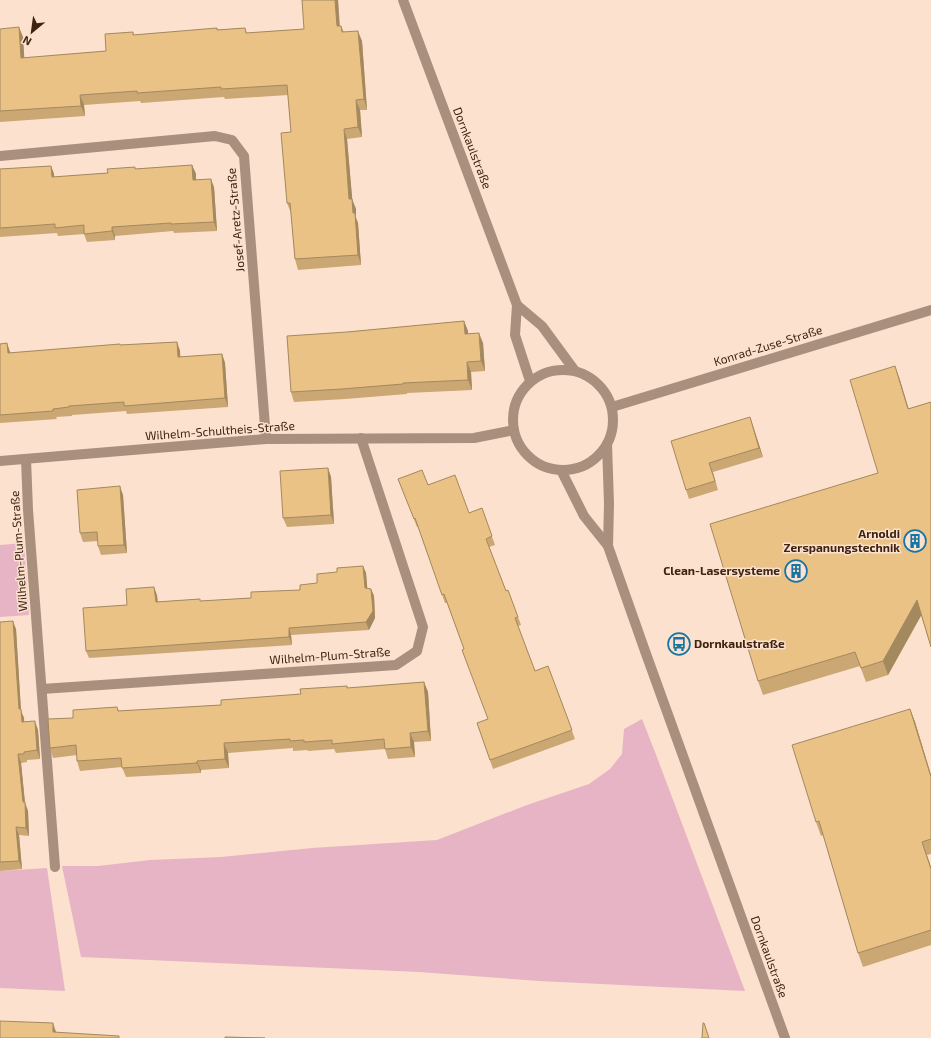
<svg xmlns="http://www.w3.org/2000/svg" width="931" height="1038" font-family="'Exo 2',sans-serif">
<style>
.green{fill:#e6b4c5}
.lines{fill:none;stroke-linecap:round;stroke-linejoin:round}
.minor{stroke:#a98f7d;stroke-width:10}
.tertiary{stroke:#a98f7d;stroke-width:10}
.wall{fill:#caa773}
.shaded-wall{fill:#a4885e}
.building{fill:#ebc286;stroke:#a4885e}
.labels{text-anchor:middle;stroke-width:3;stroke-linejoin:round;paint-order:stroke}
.street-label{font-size:12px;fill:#3d2411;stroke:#fce1ce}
.poi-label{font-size:12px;font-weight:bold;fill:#3d2411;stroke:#fce1ce;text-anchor:end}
</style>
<rect width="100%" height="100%" fill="#fce1ce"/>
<g class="green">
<path d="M24 543 29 615 0 617V545Z"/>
<path d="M642 719 655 752 745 991 539 981 419 972 81 957 62 866H98L150 860 221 857 312 848 437 840 527 805 589 784 610 769 622 754 624 729Z"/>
<path d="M47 868 65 991 0 988V871Z"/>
</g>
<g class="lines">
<g class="minor">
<path d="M0 156 215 136 232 140 244 156 266 439"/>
<path d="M612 407 931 310"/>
<path d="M26 459 28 510 55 867"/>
<path d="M0 461 266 439 474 438 514 430"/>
<path d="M42 689 396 665 417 651 423 627 361 438"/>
</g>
<g class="tertiary">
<path d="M403 0 517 305 515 335 530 381"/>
<path d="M517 305 542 326 575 371"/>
<circle cx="563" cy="420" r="50"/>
<path d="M607 444 609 504 608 546"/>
<path d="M561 470 584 516 608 546 645 651 785 1038"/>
</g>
</g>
<g class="wall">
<path d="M338 0 340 26H341L344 32 362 41 367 110H360L362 137 347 139 352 199 356 209V218L358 223 361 265 298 270 295 259 291 213 287 203 291 132 288 95 225 99 224 97 141 103 140 101 84 105 85 116 0 122V29L23 37 24 58 106 51 133 32 134 35 245 28 247 33 304 29Z"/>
<path d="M192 165 196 174V180L214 187 217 231 174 233 173 231 115 236V240L87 242 84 234 58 236 57 233 0 237V169L51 166 54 174V177L108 173 135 167V169Z"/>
<path d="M464 321 468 331V334L483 343 485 371 471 372 472 390 407 393V394L345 399 294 402 291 392 347 332Z"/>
<path d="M177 342 180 351V357L222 354 225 363 228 407 127 414 126 411 72 415V416L56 417 57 419 0 423V344L7 343 10 353 120 345Z"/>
<path d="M895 366 908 409 931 402V647L921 615 888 675 866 682 860 666 763 695 758 681 878 473Z"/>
<path d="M750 417 763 457 713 472 718 490 689 499 686 490Z"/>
<path d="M328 468 331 477 334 524 287 527 283 518Z"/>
<path d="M398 479 428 485 469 513 482 508 495 545 489 547 506 591 508 590 521 625 518 626 535 671 548 666 575 739 493 769 477 723 488 719 464 649 447 603H445L418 527H417Z"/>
<path d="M123 495 127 553 101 555 98 546V541L83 542 80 533Z"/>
<path d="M363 566 366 573 367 588 371 589 374 596 375 618 369 630 291 635 292 645 89 658 86 651 127 605 157 595 158 602 200 599V601L251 598 300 590 317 583 337 572Z"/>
<path d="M0 622 16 629 21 711 24 718V722L38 730 40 759 27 760V762L21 763 25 803 28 811 29 836 19 835 22 869 0 871Z"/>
<path d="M424 682 428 692 431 741 414 742 415 757 388 759 385 749 336 753 334 749 308 751 307 750 293 751V748L228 753 229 768 201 770V773L126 777 122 767 80 771 77 761V755L53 758 50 748 73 718 117 707 119 711 221 705 301 694 347 686 348 688Z"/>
<path d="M910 709 915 722 931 775V854L927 855 931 867V945L863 967 858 953 823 835 821 836 816 822Z"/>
</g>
<g class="shaded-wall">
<path d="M335 0H338L340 37 337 26Z"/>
<path d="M19 27 23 37 25 69 21 58Z"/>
<path d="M358 31 362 41 367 110 364 99Z"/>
<path d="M80 95 84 105 85 116 81 106Z"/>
<path d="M356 100 360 110 362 137 358 127Z"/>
<path d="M344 129 347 139 353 207 352 199 356 209V218L358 223 361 265 358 255 353 213 349 199Z"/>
<path d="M192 165 196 174V189L193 180Z"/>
<path d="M51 166 54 174 55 186 52 177Z"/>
<path d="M211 179 214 187 217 231 214 222Z"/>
<path d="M112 227 115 236V240L112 231Z"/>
<path d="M464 321 468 331 469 344 465 334Z"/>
<path d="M479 333 483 343 485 371 481 361Z"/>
<path d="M177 342 180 351 181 366 178 357Z"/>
<path d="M7 343 10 352 11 361 8 353Z"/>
<path d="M222 354 225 363 228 407 225 398Z"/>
<path d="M467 362 471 372 472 390 468 380Z"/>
<path d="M895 366 900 380 913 423 908 409Z"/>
<path d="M750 417 753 426 763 457 759 448Z"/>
<path d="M328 468 331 477 334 524 331 515Z"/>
<path d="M120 486 123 495 127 553 124 545Z"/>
<path d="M363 566 366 573 368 596 365 588Z"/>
<path d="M154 587 157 595 158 610 156 602Z"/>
<path d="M371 589 374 596 375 618 369 630 366 622Z"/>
<path d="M917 600 922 614 888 675 883 661Z"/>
<path d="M13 621 16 629 21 711 24 718 25 730 22 722 19 709Z"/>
<path d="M289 628 291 635 292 645 289 637Z"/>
<path d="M424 682 428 692 431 741 428 731Z"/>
<path d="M910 709 915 722 931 775V777Z"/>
<path d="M35 721 38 730 40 759 37 750Z"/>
<path d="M410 733 414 742 415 757 411 747Z"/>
<path d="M224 743 228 753 229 768 225 759Z"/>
<path d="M18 754 21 763 25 803 28 811 29 836 26 828 23 802Z"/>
<path d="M197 761 201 770V773L197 763Z"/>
<path d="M16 827 19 835 22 869 19 861Z"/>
<path d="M922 842 931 867V869Z"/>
<path d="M53 1023 56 1032H53Z"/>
</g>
<g class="building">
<path d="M302 0H335L337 26H341L342 32 358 31 364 99 356 100 358 127 344 129 349 199H352L353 213H355L358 255 295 259 290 203H287L281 133 291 132 287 85 221 89V87L137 93V91L80 95 81 106 0 111V29L19 27 21 58 106 51 105 34 133 32V35L217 28V30L245 28 246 33 304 29Z"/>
<path d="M192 165 193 180 211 179 214 222 171 224V223L112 227V231L84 234V225L55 228V224L0 228V169L51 166 52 177 108 173 107 169 135 167V169Z"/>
<path d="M464 321 465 334 479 333 481 361 467 362 468 380 403 383V384L342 389 291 392 287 336 347 332Z"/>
<path d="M177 342 178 357 222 354 225 398 124 406V402L69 406V407L53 409V411L0 415V344L7 343 8 353 120 344V345Z"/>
<path d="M895 366 908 409 931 402V647L917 600 883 661 861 668 855 652 758 681 710 524 878 473 850 380Z"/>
<path d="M750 417 759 448 709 463 715 481 686 490 671 441Z"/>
<path d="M328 468 331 515 283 518 280 471Z"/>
<path d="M422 470 428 485 455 475 469 513 482 508 492 536 486 539 506 591 508 590 518 617 515 618 535 671 548 666 572 730 490 760 477 723 488 719 462 650 464 649 444 594 442 595 415 518 414 519 398 479Z"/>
<path d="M120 486 124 545 98 546 97 532 80 533 77 490Z"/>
<path d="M363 566 365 588 371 589 373 611 366 622 289 628V637L86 651 83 608 127 605 126 589 154 587 156 602 200 599V601L251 598V592L300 590V585L317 583V574L337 572V568Z"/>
<path d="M13 621 19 709H21L22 722 35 721 37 750 24 752V754H18L23 802H25L26 828 16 827 19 861 0 862V622Z"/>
<path d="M424 682 428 731 410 733 411 747 385 749 384 739 332 744V740L304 742V740L290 741V739L224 743 225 759 197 761V763L122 768 121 758 77 761 76 745 50 748 48 719 73 718V710L117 707 118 711 221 705V700L301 694 300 689 347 686V688Z"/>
<path d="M910 709 931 777V839L922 842 931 869V930L858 953 819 821 816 822 792 745Z"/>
<path d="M0 1021 53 1023V1032L119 1036V1038H0Z"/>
<path d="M703 1023H704L709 1038H702Z"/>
<path d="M225 1037 265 1038H225Z"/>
</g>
<defs>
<g id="building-ring" transform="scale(1.15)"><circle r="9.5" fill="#fce1ce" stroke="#1875a3" stroke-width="1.5"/><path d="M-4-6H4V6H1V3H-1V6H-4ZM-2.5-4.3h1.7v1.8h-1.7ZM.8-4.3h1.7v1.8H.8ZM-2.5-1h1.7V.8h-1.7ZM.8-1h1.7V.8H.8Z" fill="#1875a3"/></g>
<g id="bus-ring" transform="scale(1.15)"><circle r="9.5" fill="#fce1ce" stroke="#1875a3" stroke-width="1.5"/><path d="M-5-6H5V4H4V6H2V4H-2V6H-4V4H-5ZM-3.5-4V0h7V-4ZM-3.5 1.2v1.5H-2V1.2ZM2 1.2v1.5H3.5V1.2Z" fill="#1875a3"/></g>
</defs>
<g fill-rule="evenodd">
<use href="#building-ring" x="915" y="541"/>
<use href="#building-ring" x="796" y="571"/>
<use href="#bus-ring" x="679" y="644"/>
</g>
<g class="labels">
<g class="street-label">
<text transform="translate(472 148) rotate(69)" y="4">Dornkaulstraße</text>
<text transform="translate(236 220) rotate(-95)" y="4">Josef-Aretz-Straße</text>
<text transform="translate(768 346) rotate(-17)" y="4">Konrad-Zuse-Straße</text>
<text transform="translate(220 431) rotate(-4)" y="4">Wilhelm-Schultheis-Straße</text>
<text transform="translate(19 551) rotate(-94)" y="4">Wilhelm-Plum-Straße</text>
<text transform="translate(330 656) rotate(-4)" y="4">Wilhelm-Plum-Straße</text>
<text transform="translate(769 957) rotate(70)" y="4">Dornkaulstraße</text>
</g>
<g class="poi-label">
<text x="900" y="538">Arnoldi<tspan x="900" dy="14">Zerspanungstechnik</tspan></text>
<text x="780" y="575">Clean-Lasersysteme</text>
<text x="694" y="648" text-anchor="start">Dornkaulstraße</text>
</g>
</g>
<g transform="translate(32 32) rotate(209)" stroke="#fce1ce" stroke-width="3" paint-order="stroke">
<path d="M0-3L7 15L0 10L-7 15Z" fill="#3d2411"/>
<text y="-6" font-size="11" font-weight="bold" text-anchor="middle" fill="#3d2411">N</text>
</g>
</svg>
